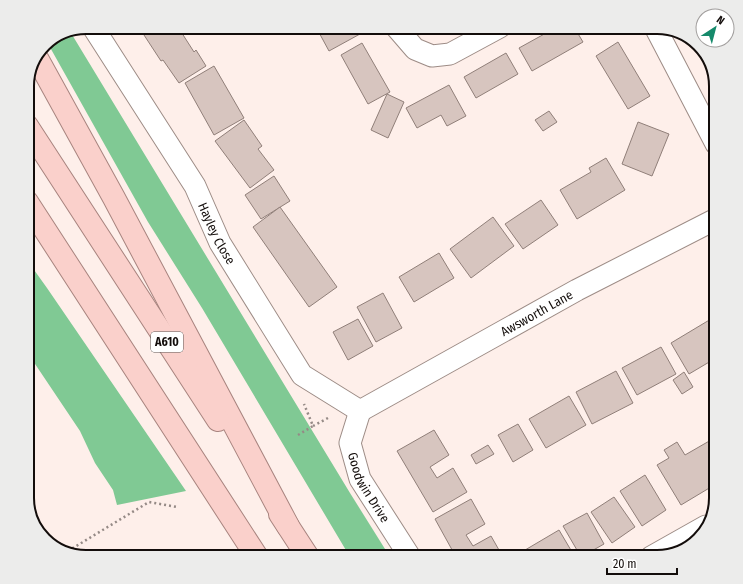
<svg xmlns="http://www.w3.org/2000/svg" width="743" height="584" font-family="'Fira Sans Condensed',sans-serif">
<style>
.forest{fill:#80c994}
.building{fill:#d7c5bf;stroke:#907f79}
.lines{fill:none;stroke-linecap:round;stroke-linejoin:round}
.minor-casing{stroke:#9d8c86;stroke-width:23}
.trunk-casing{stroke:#a8847f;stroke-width:24}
.path{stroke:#958a86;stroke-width:2.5;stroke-dasharray:2 3;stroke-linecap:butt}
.minor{stroke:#fff;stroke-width:21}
.trunk{stroke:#fad0cb;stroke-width:22}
.labels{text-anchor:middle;stroke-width:3;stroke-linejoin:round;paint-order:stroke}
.shield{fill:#fff;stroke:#5a5654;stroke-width:1}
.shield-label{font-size:12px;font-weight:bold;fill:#130d0b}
.street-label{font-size:13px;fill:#130d0b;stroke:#fff}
.rim{fill:none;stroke:#130d0b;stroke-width:2}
</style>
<rect width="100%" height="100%" fill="#feefea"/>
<g class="forest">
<path d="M71 33 350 493 390 557H350L202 308 148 222 47 42Z"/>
<path d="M27 260 47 288 186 491 117 505 113 490 95 463 80 431 27 352Z"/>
</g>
<g class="building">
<path d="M149 27H178L194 52 196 50 206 66 179 83 163 60 161 61 144 35 151 30Z"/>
<path d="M316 27H356L360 34 329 51Z"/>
<path d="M557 27H574L583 42 532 71 519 48Z"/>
<path d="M618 42 650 96 628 109 596 56Z"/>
<path d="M362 43 390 92 368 104 341 55Z"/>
<path d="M506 53 518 74 476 98 464 77Z"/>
<path d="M214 66 244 118 214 135 185 83Z"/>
<path d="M449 85 466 116 447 126 441 115 417 128 406 108Z"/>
<path d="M387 94 404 102 388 138 371 130Z"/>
<path d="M549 111 557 122 543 131 535 120Z"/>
<path d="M244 120 262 146 258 149 274 170 250 188 215 141Z"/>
<path d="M638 122 669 134 652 176 622 164Z"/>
<path d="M606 158 625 190 577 219 560 190 591 172 589 168Z"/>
<path d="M274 176 290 201 261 219 245 195Z"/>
<path d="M541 200 558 225 523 249 505 224Z"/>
<path d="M280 207 337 287 309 307 253 227Z"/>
<path d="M493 217 514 246 471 278 450 249Z"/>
<path d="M439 253 454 278 414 302 399 277Z"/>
<path d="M383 293 402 328 376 342 357 307Z"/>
<path d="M716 316V358L689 374 671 343Z"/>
<path d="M358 319 373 346 348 360 333 332Z"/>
<path d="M661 347 676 374 637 395 622 368Z"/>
<path d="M616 371 633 403 592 424 576 392Z"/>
<path d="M684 372 693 387 682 394 673 380Z"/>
<path d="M569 396 586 425 546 448 529 419Z"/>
<path d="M518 424 533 450 513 462 498 435Z"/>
<path d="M434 430 449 455 430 467 437 478 453 468 467 492 433 512 397 451Z"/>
<path d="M711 440 716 448V484L681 505 657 465 669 458 664 450 677 442 685 455Z"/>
<path d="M488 445 494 454 476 464 471 455Z"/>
<path d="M645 475 666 510 642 526 620 491Z"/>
<path d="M614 497 635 527 612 543 591 512Z"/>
<path d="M471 499 485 524 466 535 473 546 491 536 503 557H456L435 519Z"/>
<path d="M587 513 604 544 581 557 563 526Z"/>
<path d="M559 530 575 557H523L520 553Z"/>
</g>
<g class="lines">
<g class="minor-casing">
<g id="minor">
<path id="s1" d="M93 27 195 186 220 243 302 375 360 411"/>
<path d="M396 27 415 49 432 56 450 54 500 27"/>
<path d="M655 27 716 144"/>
<path id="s2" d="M360 411 577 290 716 219"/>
<path id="s3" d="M360 411 350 443 360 479 410 557"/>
<path d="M651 557 706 526"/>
</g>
</g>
<g class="trunk-casing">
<g id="trunk">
<path d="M38 60 114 198 288 526"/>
<path d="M27 126 218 420"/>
<path d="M27 202 257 557"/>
<path d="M280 514 308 557"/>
</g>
</g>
<g class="path">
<path d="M313 426 328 418"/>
<path d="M298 435 313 426 304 404"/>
<path d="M68 551 149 502 177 507"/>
</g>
<use href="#minor" class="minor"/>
<use href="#trunk" class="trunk"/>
</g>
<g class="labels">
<rect class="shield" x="151" y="332" width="32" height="20" rx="3"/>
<g class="shield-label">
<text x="167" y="346">A610</text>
</g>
<g class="street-label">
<text dy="5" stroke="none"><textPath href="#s1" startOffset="241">Hayley Close</textPath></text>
<text dy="5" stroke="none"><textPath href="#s2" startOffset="202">Awsworth Lane</textPath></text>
<text dy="5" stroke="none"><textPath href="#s3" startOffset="82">Goodwin Drive</textPath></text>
</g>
</g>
<path d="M0 0H743V584H0ZM86 34H657A52 52 0 0 1 709 86V498A52 52 0 0 1 657 550H86A52 52 0 0 1 34 498V86A52 52 0 0 1 86 34Z" fill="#ececeb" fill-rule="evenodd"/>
<path class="rim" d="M86 34H657A52 52 0 0 1 709 86V498A52 52 0 0 1 657 550H86A52 52 0 0 1 34 498V86A52 52 0 0 1 86 34Z"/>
<g transform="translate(715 28) rotate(36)"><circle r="19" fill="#ffffff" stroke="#a19e9d"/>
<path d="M0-3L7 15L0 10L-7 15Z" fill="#158a6b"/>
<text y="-6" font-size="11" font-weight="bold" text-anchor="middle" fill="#130d0b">N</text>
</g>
<path d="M607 568v6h70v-6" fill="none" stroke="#130d0b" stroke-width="2"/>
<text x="613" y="568" font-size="12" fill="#130d0b" stroke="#ffffff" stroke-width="3" paint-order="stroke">20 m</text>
</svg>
